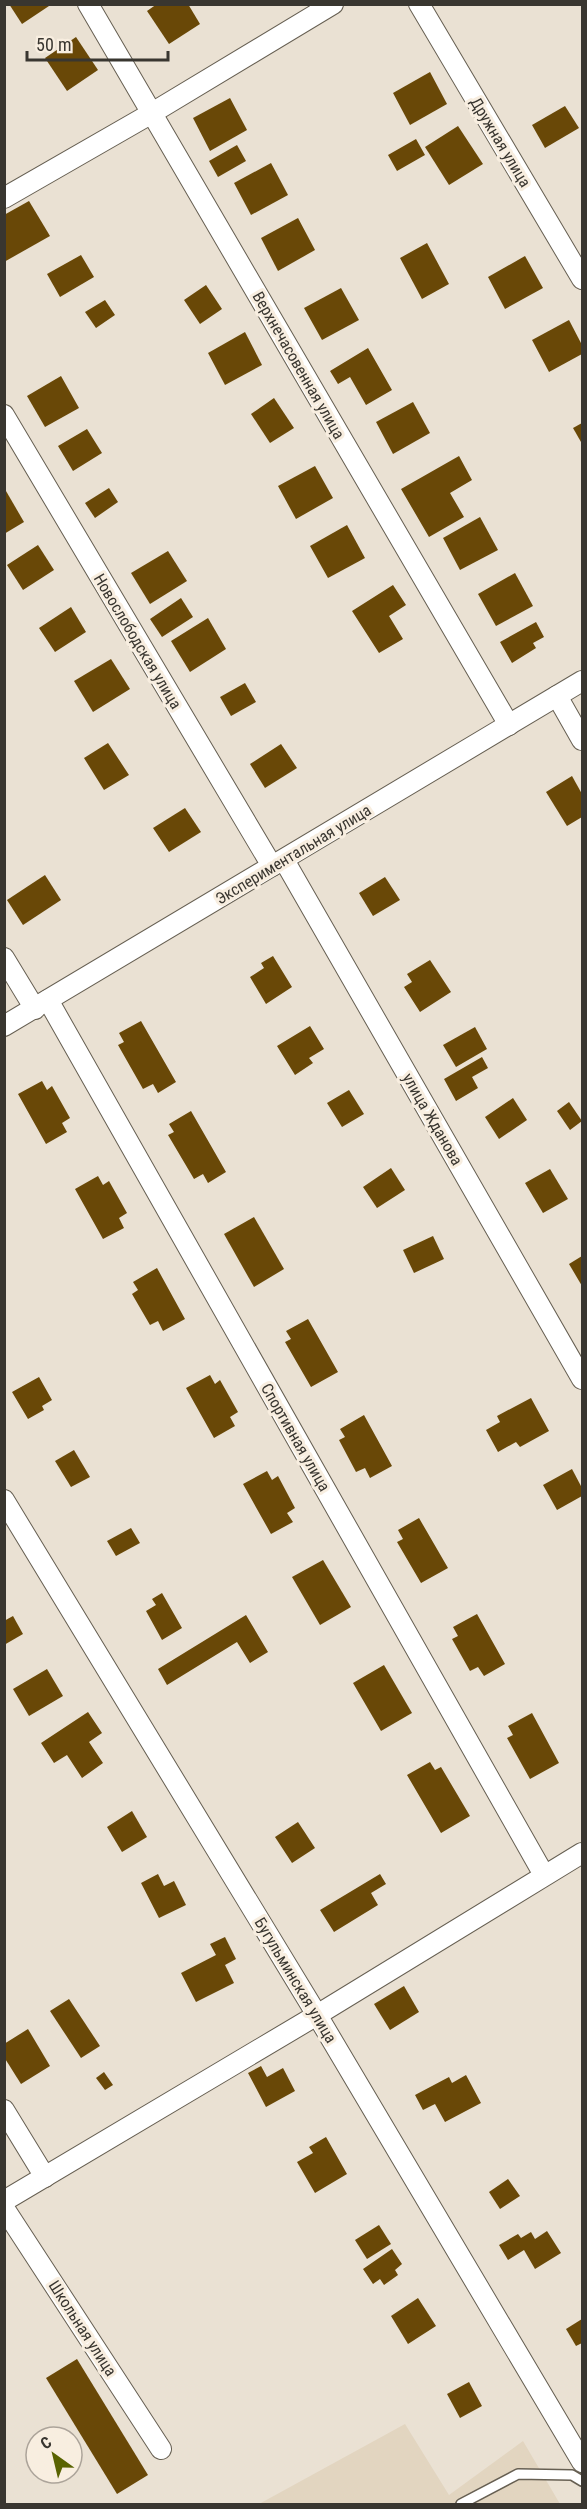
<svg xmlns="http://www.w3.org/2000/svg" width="587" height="2509" font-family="'Roboto Condensed',sans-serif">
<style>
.built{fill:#e2d5c0}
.building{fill:#694807}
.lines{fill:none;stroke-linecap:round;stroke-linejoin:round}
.service-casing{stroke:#665f52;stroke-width:12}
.minor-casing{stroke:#665f52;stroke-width:22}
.service{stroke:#fff;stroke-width:9}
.minor{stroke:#fff;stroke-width:20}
.labels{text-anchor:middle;stroke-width:6;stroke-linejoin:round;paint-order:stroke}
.street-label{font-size:16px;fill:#393630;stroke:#f8eee0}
</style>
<rect width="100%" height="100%" fill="#eae1d3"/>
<path class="built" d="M405 2424 449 2495 523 2441 560 2504H259Z"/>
<g class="building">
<path d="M9 4H52L22 24Z"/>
<path d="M157 4H188L200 24 169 44 147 11Z"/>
<path d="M76 37 98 70 67 91 45 58Z"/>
<path d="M430 72 447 104 410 125 393 93Z"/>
<path d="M230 98 247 130 210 151 193 118Z"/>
<path d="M565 106 579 128 545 148 532 125Z"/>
<path d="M458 126 483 164 449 185 425 147Z"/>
<path d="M416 139 425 155 397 171 388 155Z"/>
<path d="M237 145 246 161 218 177 209 161Z"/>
<path d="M271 163 288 195 251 215 234 183Z"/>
<path d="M29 201 50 236 4 262V215Z"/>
<path d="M298 218 315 250 278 271 261 238Z"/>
<path d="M427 243 449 284 422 299 400 258Z"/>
<path d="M81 255 94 277 60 297 47 274Z"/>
<path d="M525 256 543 288 505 309 488 277Z"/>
<path d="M206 285 222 309 200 324 184 300Z"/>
<path d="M341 288 359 320 322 340 304 308Z"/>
<path d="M105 300 115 315 96 328 85 312Z"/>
<path d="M569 320 582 345V354L549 372 532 340Z"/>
<path d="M245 332 262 365 225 385 208 353Z"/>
<path d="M368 348 392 390 366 405 350 377 338 384 330 371Z"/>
<path d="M61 376 79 408 45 427 27 396Z"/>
<path d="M274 398 294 428 270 443 251 414Z"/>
<path d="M413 402 430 433 393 454 376 422Z"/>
<path d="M582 423V441L581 442 573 428Z"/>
<path d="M87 429 102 453 73 471 58 446Z"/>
<path d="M459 456 472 480 450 493 464 517 429 537 401 489Z"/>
<path d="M315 466 333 498 296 519 278 486Z"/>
<path d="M109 488 118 502 95 518 85 503Z"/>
<path d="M6 491 24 522 4 534V492Z"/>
<path d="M480 517 498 550 460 570 443 538Z"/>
<path d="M347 525 365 558 328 578 310 546Z"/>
<path d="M38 545 54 570 23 590 7 565Z"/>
<path d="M168 551 187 581 150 604 131 573Z"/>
<path d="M515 573 533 606 496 626 478 594Z"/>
<path d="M393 585 406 605 389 616 403 639 379 653 352 611Z"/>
<path d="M181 598 193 617 162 637 150 619Z"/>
<path d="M71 607 86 632 55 652 39 628Z"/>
<path d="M208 618 226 649 190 672 171 641Z"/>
<path d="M536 622 544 637 533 643 536 648 512 663 500 642Z"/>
<path d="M111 659 130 689 93 712 74 681Z"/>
<path d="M245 683 256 702 231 716 220 697Z"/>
<path d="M108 743 129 775 104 790 84 758Z"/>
<path d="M281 744 297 768 265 788 250 764Z"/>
<path d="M572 776 582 794V817L567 826 546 792Z"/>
<path d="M185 808 201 832 169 852 153 828Z"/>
<path d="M45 875 61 900 23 925 7 900Z"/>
<path d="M385 877 400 900 373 916 359 893Z"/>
<path d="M273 956 292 987 266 1004 250 977 264 968 261 963Z"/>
<path d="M430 960 451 992 420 1012 404 987 412 982 407 974Z"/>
<path d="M141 1021 176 1082 158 1093 153 1084 143 1089 118 1045 124 1042 119 1033Z"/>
<path d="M310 1026 324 1049 309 1058 313 1063 295 1075 277 1046Z"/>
<path d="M475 1027 487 1049 456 1067 443 1045Z"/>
<path d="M482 1057 488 1068 472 1077 478 1088 456 1101 444 1079Z"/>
<path d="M42 1081 47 1090 52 1086 70 1118 62 1123 67 1132 46 1144 18 1094Z"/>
<path d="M349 1090 364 1114 342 1127 327 1103Z"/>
<path d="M513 1098 527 1120 499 1139 485 1117Z"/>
<path d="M569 1102 582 1121 570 1130 557 1111Z"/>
<path d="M191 1111 226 1172 208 1183 203 1174 194 1179 168 1135 174 1132 169 1124Z"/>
<path d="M391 1168 405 1190 377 1208 363 1187Z"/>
<path d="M550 1169 568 1199 543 1213 525 1183Z"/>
<path d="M98 1176 103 1185 109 1181 127 1213 119 1218 124 1228 103 1239 75 1189Z"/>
<path d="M254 1217 284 1269 254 1287 224 1234Z"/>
<path d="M433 1236 444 1259 414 1273 403 1250Z"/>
<path d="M582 1256V1286L569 1264Z"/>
<path d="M157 1268 185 1319 163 1331 158 1321 150 1325 132 1294 138 1290 133 1282Z"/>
<path d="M308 1319 338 1372 311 1387 285 1342 291 1339 286 1331Z"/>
<path d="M210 1375 215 1384 220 1380 238 1412 230 1417 235 1426 214 1438 186 1388Z"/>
<path d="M39 1377 52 1400 42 1406 44 1410 28 1419 12 1392Z"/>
<path d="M531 1398 549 1431 520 1447 516 1442 498 1452 486 1430 500 1422 497 1416Z"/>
<path d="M364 1415 392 1466 370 1478 365 1468 356 1472 339 1440 345 1437 340 1429Z"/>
<path d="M74 1450 90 1477 71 1487 55 1461Z"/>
<path d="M572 1469 582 1488V1496L557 1510 543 1485Z"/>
<path d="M267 1471 272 1480 278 1476 295 1508 287 1513 293 1522 271 1534 243 1484Z"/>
<path d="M419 1518 448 1568 421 1583 397 1542 403 1539 398 1530Z"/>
<path d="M131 1528 140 1543 116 1556 107 1541Z"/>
<path d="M323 1560 351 1607 320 1625 292 1577Z"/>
<path d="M162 1593 182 1628 162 1640 146 1611 156 1605 152 1599Z"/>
<path d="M477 1614 505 1664 484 1676 478 1667 470 1671 452 1639 458 1636 453 1627Z"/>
<path d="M246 1615 268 1652 250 1663 237 1642 167 1685 158 1669Z"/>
<path d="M13 1616 23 1634 4 1645V1621Z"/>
<path d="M384 1665 412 1713 381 1731 353 1683Z"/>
<path d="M47 1669 63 1696 29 1716 13 1689Z"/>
<path d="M88 1712 102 1733 89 1742 103 1763 82 1778 67 1755 54 1763 41 1743Z"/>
<path d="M532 1713 559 1763 530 1779 507 1738 513 1735 508 1726Z"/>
<path d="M430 1762 435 1770 441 1767 470 1816 441 1833 407 1775Z"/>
<path d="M132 1811 147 1837 122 1852 107 1827Z"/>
<path d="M298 1822 315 1848 292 1863 275 1837Z"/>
<path d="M158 1874 164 1886 174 1881 186 1905 159 1918 141 1883Z"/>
<path d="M380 1874 386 1884 371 1893 378 1905 334 1932 320 1910Z"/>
<path d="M225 1937 236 1959 225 1965 234 1983 196 2002 181 1973 216 1955 210 1944Z"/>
<path d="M404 1986 419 2012 390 2030 374 2004Z"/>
<path d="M69 1999 100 2046 81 2058 50 2011Z"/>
<path d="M28 2029 50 2066 21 2084 4 2057V2044Z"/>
<path d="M261 2066 267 2077 283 2068 295 2091 266 2107 248 2073Z"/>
<path d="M104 2072 113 2085 105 2090 96 2078Z"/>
<path d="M466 2075 481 2103 445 2122 435 2104 423 2110 415 2095 449 2077 452 2083Z"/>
<path d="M326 2137 347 2174 315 2193 297 2162 313 2153 309 2147Z"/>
<path d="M508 2179 520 2196 500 2209 489 2192Z"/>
<path d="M379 2225 391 2244 367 2259 355 2240Z"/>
<path d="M547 2231 561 2253 535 2269 524 2250 508 2260 499 2245 518 2234 521 2238 531 2232 535 2239Z"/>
<path d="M392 2249 402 2264 395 2270 398 2275 384 2285 380 2279 373 2284 363 2269Z"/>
<path d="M418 2298 436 2326 408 2344 391 2316Z"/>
<path d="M582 2319V2343L576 2346 566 2329Z"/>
<path d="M77 2359 148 2475 117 2494 46 2378Z"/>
<path d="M469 2382 482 2406 460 2418 447 2394Z"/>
</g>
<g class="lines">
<g class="service-casing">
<path id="service" d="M461 2504 518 2474 572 2475 582 2481"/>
</g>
<g class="minor-casing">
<g id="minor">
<path d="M88 4 509 725"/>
<path d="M419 4 582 279"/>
<path d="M4 198 152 113 333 4"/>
<path d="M4 415 272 866"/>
<path d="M557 696 582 740"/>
<path d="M284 860 582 1379"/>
<path d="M4 958 35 1009"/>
<path d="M48 1000 544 1875"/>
<path d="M4 1026 582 681"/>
<path d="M4 1500 317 2015 582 2462"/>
<path d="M4 2110 45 2177"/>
<path d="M4 2201 317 2015 582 1853"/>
<path d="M4 2208 161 2449"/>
</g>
</g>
<use href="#service" class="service"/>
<use href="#minor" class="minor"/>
</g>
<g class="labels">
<g class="street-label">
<text transform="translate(501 142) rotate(59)" y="6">Дружная улица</text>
<text transform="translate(299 365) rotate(60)" y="6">Верхнечасовенная улица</text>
<text transform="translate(138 641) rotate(59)" y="6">Новослободская улица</text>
<text transform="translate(293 854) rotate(-31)" y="6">Экспериментальная улица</text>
<text transform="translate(433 1119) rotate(60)" y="6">улица Жданова</text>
<text transform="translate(296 1437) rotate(60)" y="6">Спортивная улица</text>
<text transform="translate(296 1980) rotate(59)" y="6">Бугульминская улица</text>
<text transform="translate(83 2328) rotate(57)" y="6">Школьная улица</text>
</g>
</g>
<rect width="587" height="2509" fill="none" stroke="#393630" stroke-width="12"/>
<g transform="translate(54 2455) rotate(326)"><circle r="28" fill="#f8eee0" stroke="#aca49a" stroke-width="1.5"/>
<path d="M0-4.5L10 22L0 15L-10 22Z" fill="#596301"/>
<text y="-9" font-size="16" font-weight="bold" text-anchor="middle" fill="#393630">С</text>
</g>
<path d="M27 51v9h141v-9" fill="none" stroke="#393630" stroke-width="3"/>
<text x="36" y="51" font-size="18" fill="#393630" stroke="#f8eee0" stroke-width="4.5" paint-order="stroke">50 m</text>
</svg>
